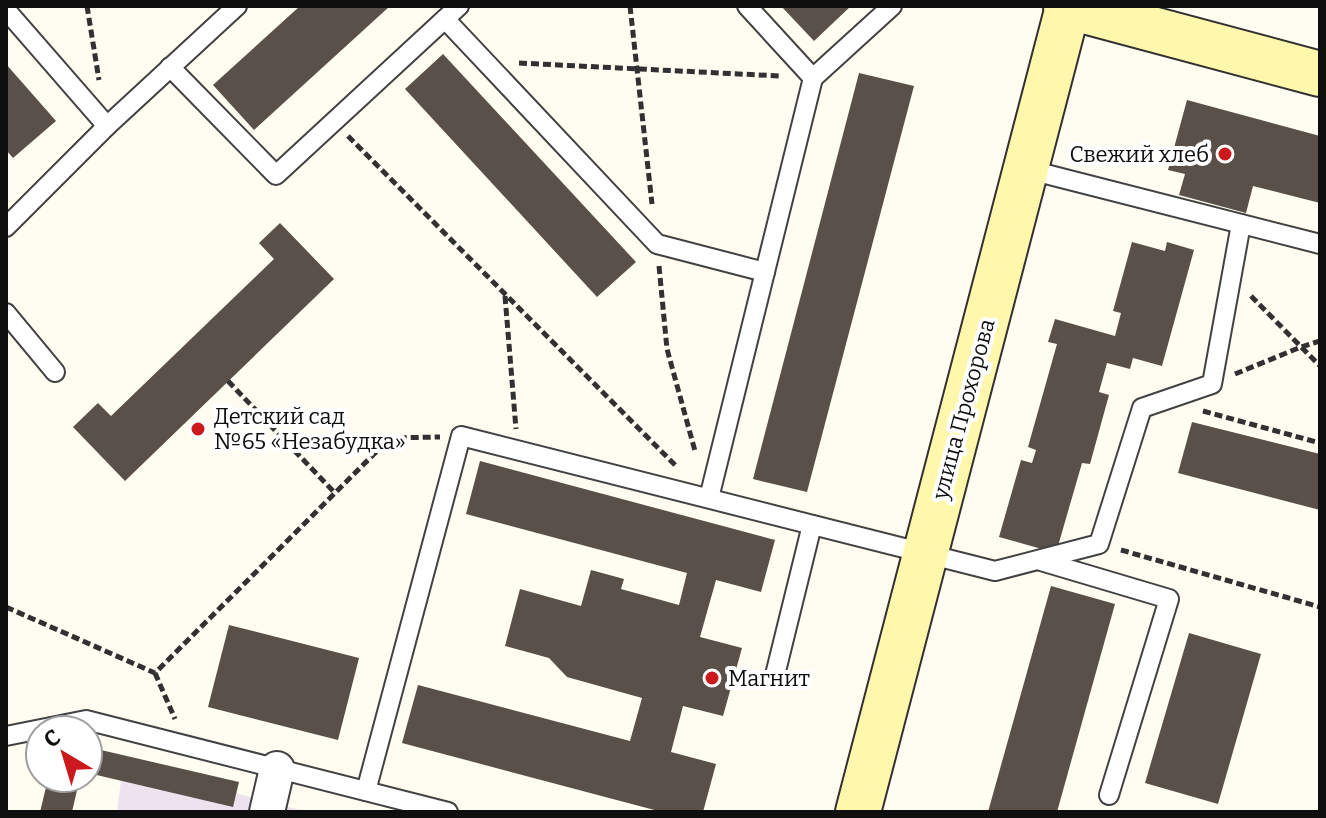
<svg xmlns="http://www.w3.org/2000/svg" width="1326" height="818" font-family="Bitter,serif">
<style>
.industrial{fill:#ede3ee}
.building{fill:#59504a}
.lines{fill:none;stroke-linecap:round;stroke-linejoin:round}
.lane-casing{stroke:#424242;stroke-width:22}
.street-casing{stroke:#424242;stroke-width:38}
.secondary-casing{stroke:#313131;stroke-width:48}
.path{stroke:#313131;stroke-width:5;stroke-dasharray:8 4;stroke-linecap:butt}
.lane{stroke:#fff;stroke-width:18}
.street{stroke:#fff;stroke-width:34}
.secondary{stroke:#fff8ac;stroke-width:44}
.poi-dot{fill:#cc191e;stroke:#fff;stroke-width:3}
.labels{text-anchor:middle;stroke-width:8;stroke-linejoin:round;paint-order:stroke}
.poi-label{font-size:22px;fill:#0f0f0f;stroke:#fff;text-anchor:start}
.street-label{font-size:22px;fill:#0f0f0f;stroke:#fff}
</style>
<rect width="100%" height="100%" fill="#fffdf1"/>
<path class="industrial" d="M123 764 308 812H117Z"/>
<g class="building">
<path d="M300 6H390L254 130 213 85Z"/>
<path d="M781 6H851L814 41Z"/>
<path d="M443 54 636 262 597 297 405 89Z"/>
<path d="M6 64 56 121 13 158 6 150Z"/>
<path d="M859 73 914 86 807 492 753 479Z"/>
<path d="M1187 100 1320 136V203L1253 186 1246 213 1179 195 1185 174 1168 170Z"/>
<path d="M280 223 334 279 125 481 73 427 98 403 111 416 274 259 259 243Z"/>
<path d="M1132 242 1165 251 1167 242 1194 250 1162 366 1133 358 1130 369 1107 363 1099 392 1109 395 1090 464 1082 463 1056 553 999 537 1021 460 1032 463 1036 450 1028 447 1057 344 1048 342 1055 319 1115 336 1121 313 1113 311Z"/>
<path d="M1192 422 1320 454V510L1178 473Z"/>
<path d="M480 461 775 540 761 592 716 580 700 637 742 648 723 716 683 706 671 752 716 764 703 812H662L402 743 418 685 630 741 642 698 567 677 549 658 505 646 520 589 581 606 591 570 624 579 621 589 679 605 687 573 466 514Z"/>
<path d="M1051 586 1115 604 1057 812H988Z"/>
<path d="M229 625 359 658 338 740 208 707Z"/>
<path d="M1189 633 1261 654 1218 804 1145 783Z"/>
<path d="M88 747 239 782 233 807 88 773Z"/>
<path d="M48 779 78 786 72 812H40Z"/>
</g>
<g class="lines">
<g class="lane-casing">
<g id="lane">
<path d="M6 10 107 126"/>
<path d="M445 19 657 244 765 272"/>
<path d="M170 67 276 175 459 6"/>
<path d="M813 78 892 6"/>
<path d="M1026 169 1320 244"/>
<path d="M6 227 107 126 237 6"/>
<path d="M6 313 55 372"/>
<path d="M709 498 813 78 747 6"/>
<path d="M1041 561 1169 599 1109 795"/>
<path d="M775 675 812 525"/>
<path d="M6 736 86 720 448 812"/>
<path d="M366 791 461 436 995 571 1099 544 1142 408 1212 384 1241 224"/>
</g>
</g>
<g class="street-casing">
<path id="street" d="M267 812 277 769"/>
</g>
<g class="secondary-casing">
<g id="secondary">
<path d="M1066 6 1320 74"/>
<path d="M858 812 1068 7"/>
</g>
</g>
<g class="path">
<path d="M87 6 99 80"/>
<path d="M630 6 652 204"/>
<path d="M519 63 780 76"/>
<path d="M348 136 677 467"/>
<path d="M659 266 667 349 695 451"/>
<path d="M505 296 516 429"/>
<path d="M1251 296 1320 366"/>
<path d="M1235 374 1301 347 1320 341"/>
<path d="M228 381 335 493"/>
<path d="M1203 411 1320 443"/>
<path d="M1121 550 1320 607"/>
<path d="M6 607 155 673 390 438 440 437"/>
<path d="M155 673 175 719"/>
</g>
<use href="#lane" class="lane"/>
<use href="#street" class="street"/>
<use href="#secondary" class="secondary"/>
</g>
<g class="poi-dot">
<circle cx="1225" cy="154" r="8"/>
<circle cx="198" cy="429" r="8"/>
<circle cx="712" cy="678" r="8"/>
</g>
<g class="labels">
<g class="poi-label">
<text x="1209" y="162" text-anchor="end">Свежий хлеб</text>
<text x="214" y="424">Детский сад<tspan x="214" dy="25">№65 «Незабудка»</tspan></text>
<text x="728" y="686">Магнит</text>
</g>
<g class="street-label">
<text transform="translate(963 409) rotate(-75)" y="8">улица Прохорова</text>
</g>
</g>
<rect width="1326" height="818" fill="none" stroke="#0f0f0f" stroke-width="16"/>
<g transform="translate(64 754) rotate(322)"><circle r="38" fill="#ffffff" stroke="#9f9f9f" stroke-width="2"/>
<path d="M0-6L14 30L0 20L-14 30Z" fill="#cc191e"/>
<text y="-12" font-size="22" font-weight="bold" text-anchor="middle" fill="#0f0f0f">С</text>
</g>
</svg>
